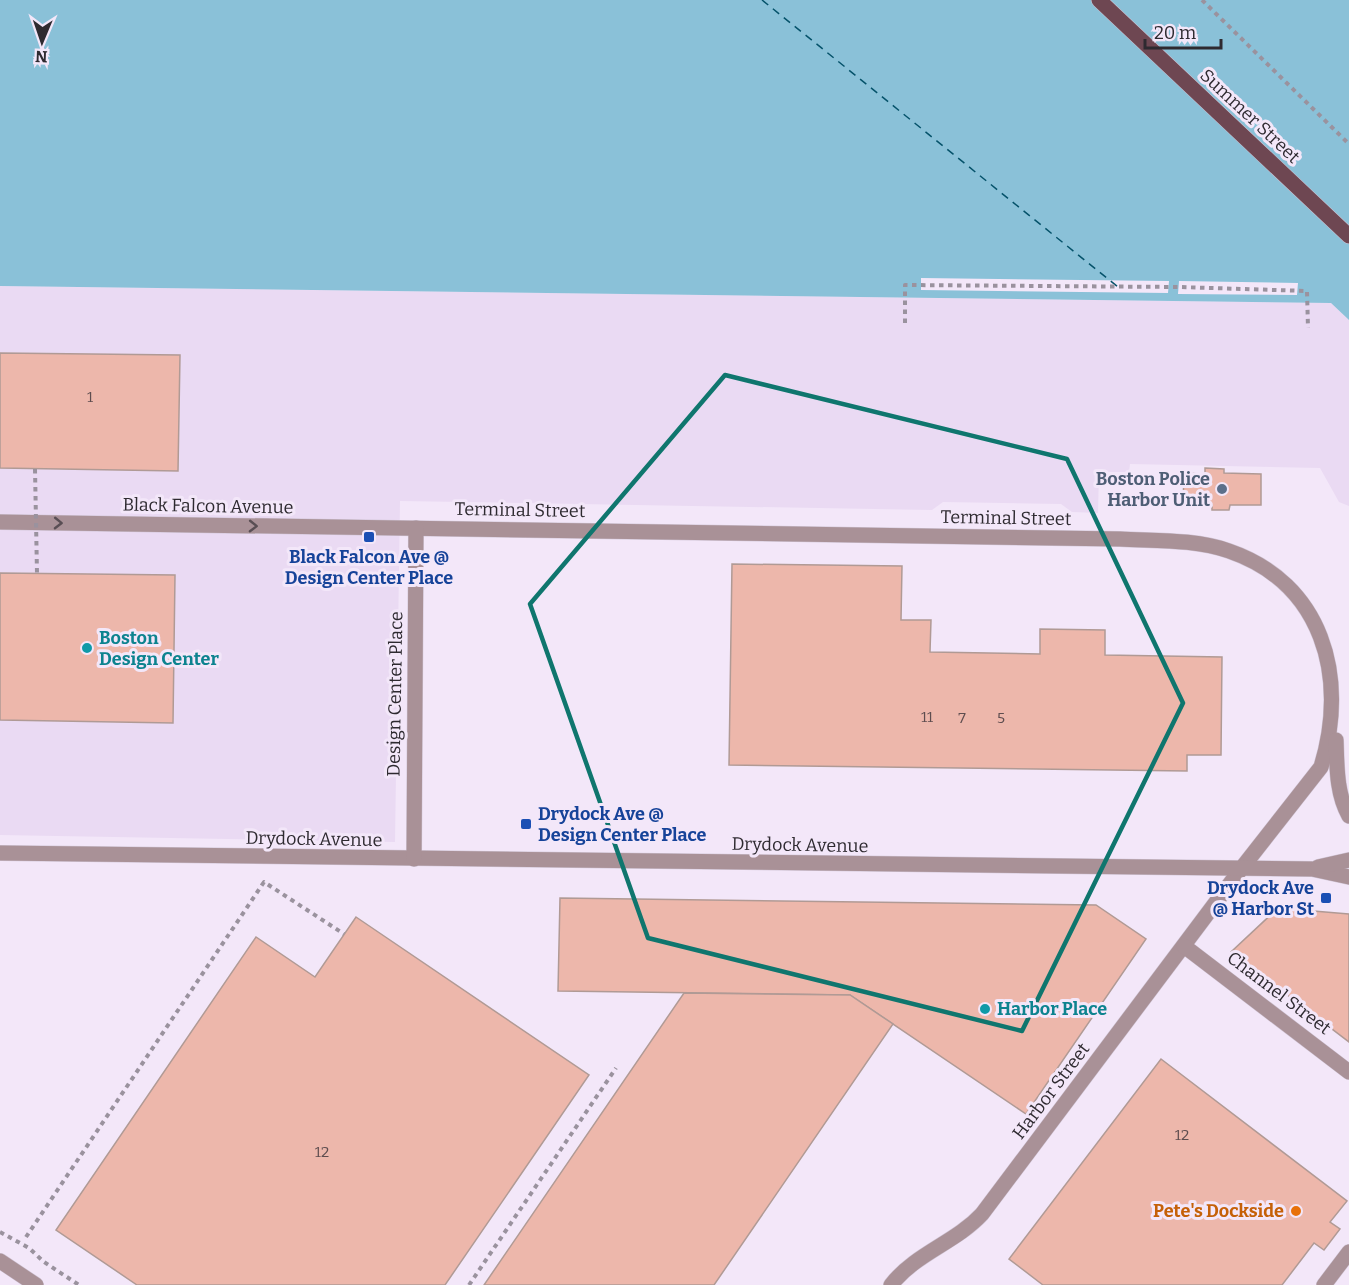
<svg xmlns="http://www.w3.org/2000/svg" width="1349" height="1285" font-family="Bitter,serif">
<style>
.built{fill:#eadaf3}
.water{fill:#8ac1d8}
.pier{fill:#f3e7f9}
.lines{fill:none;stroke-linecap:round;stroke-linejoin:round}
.ferry{stroke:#05526a;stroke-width:1.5;stroke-dasharray:8 6;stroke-linecap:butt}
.building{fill:#edb7ab;stroke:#b09a95;stroke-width:1.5}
.minor-casing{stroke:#d0c5d5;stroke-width:16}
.major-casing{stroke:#d0c5d5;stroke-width:16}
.path{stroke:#9a929e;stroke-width:4;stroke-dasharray:4.5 4.5;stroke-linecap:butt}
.minor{stroke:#a99197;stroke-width:15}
.major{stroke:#6e4752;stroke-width:15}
.path-bridge{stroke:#9a929e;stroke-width:4;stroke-dasharray:4.5 4.5;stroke-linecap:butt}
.oneway{stroke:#594e54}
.marked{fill:none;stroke:#0f766e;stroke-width:4.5;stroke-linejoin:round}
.service-dot{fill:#5c6f8a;stroke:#f3e7f9;stroke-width:2}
.transit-dot{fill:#1a4fb4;stroke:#f3e7f9;stroke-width:2}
.culture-dot{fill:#0f9aa8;stroke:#f3e7f9;stroke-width:2}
.food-dot{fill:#e8710a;stroke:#f3e7f9;stroke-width:2}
.labels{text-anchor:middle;stroke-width:6;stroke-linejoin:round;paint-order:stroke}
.number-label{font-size:15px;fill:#5e4d4f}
.street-label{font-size:18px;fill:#2e2a30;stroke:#f3e7f9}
.service-label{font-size:18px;font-weight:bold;fill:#4e5e75;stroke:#f3e7f9;text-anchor:end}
.transit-label{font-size:18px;font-weight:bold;fill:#164399;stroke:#f3e7f9}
.culture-label{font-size:18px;font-weight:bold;fill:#0d838f;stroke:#f3e7f9;text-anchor:start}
.food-label{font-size:18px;font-weight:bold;fill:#c56008;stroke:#f3e7f9;text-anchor:end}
</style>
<rect width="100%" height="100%" fill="#f3e7f9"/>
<path class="built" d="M0 286 1331 303 1349 320V506L1339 502 1320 468 1130 464 1129 472H1099L1098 513 1072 512 1061 504 943 502 932 510 400 501 395 842 0 835Z"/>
<path class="water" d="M0 0H1349V320L1331 303 0 286Z"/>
<g class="pier">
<path d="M921 278 1169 281 1168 293 921 290Z"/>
<path d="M1179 281 1298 283 1297 295 1178 294Z"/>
</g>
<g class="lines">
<path class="ferry" d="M762 0 1118 287"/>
</g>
<g class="building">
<path d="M0 353 180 355 178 471 0 468Z"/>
<path d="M1205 468 1224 469V473L1261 474V505H1230L1229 510H1212V505H1183L1184 473 1205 474Z"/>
<path d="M732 564 902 566 901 620H931L930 652 1040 654V629L1105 630V655L1222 657 1221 755H1187V771L729 765Z"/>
<path d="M0 573 175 575 173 723 0 720Z"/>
<path d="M560 898 1096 905 1146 939 1026 1114 850 995 558 991Z"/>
<path d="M1278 908 1349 914V1042L1231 952Z"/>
<path d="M356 917 589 1075 445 1285H137L56 1230 256 937 315 977Z"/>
<path d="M684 993 850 995 893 1024 714 1285H484Z"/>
<path d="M1161 1059 1347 1201 1330 1222 1340 1229 1324 1250 1314 1243 1282 1285H1043L1009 1259Z"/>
</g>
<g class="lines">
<g class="minor-casing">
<g id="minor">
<path d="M0 522 1120 539C1155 541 1195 539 1229 551 1322 583 1349 676 1321 767L1241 869 982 1214C955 1243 916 1253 891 1285"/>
<path d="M1336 740C1337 765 1336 793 1349 816"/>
<path d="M0 853 1312 869 1349 877"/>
<path d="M414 859 416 528"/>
<path d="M1318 867 1349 860"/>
<path d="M1184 946 1349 1072"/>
<path d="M0 1261 36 1285"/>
<path d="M1324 1285 1349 1252"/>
</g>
</g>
<g class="major-casing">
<path id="major" d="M1099 0 1349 236"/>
</g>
<g class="path">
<path d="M1202 0 1349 144"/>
<path d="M905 323V285L1179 287 1307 291 1308 328"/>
<path d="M0 1232 29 1248 44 1262 79 1285"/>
<path d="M26 1237 264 882 344 934"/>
<path d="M469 1285 616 1068"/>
</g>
<use href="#minor" class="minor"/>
<use href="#major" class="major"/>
<path class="path-bridge" d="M35 469 37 573"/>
</g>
<defs><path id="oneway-chevron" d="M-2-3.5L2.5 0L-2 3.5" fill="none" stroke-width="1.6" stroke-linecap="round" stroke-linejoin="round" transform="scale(1.5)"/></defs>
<g class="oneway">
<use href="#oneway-chevron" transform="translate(58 523) rotate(1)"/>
<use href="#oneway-chevron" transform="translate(253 526) rotate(1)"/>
</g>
<path class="marked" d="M725 375 1067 459 1183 703 1022 1031 648 938 530 604Z"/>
<circle class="service-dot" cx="1222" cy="489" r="6"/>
<g class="transit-dot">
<rect x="363" y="531" width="12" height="12" rx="3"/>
<rect x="520" y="818" width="12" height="12" rx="3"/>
<rect x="1320" y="892" width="12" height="12" rx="3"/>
</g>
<g class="culture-dot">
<circle cx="87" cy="648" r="6"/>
<circle cx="985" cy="1009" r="6"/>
</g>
<circle class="food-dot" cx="1296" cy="1211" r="6"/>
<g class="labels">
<g class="number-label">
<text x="90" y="402">1</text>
<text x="927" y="722">11</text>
<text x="962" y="723">7</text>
<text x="1001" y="723">5</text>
<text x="1182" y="1140">12</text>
<text x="322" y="1157">12</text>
</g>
<g class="street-label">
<text transform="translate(1250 116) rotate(43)" y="6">Summer Street</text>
<text transform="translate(208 506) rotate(1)" y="6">Black Falcon Avenue</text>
<text transform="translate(520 510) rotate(1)" y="6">Terminal Street</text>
<text transform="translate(1006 518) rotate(1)" y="6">Terminal Street</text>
<text transform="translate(395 694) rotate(-89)" y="6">Design Center Place</text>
<text transform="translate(314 839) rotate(1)" y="6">Drydock Avenue</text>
<text transform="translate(800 845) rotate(1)" y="6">Drydock Avenue</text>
<text transform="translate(1279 993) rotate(37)" y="6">Channel Street</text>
<text transform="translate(1051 1091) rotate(-53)" y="6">Harbor Street</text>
</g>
<g class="service-label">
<text x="1210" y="485">Boston Police<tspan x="1210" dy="21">Harbor Unit</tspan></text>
</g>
<g class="transit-label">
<text x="369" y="563">Black Falcon Ave @<tspan x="369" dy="21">Design Center Place</tspan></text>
<text x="538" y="820" text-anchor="start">Drydock Ave @<tspan x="538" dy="21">Design Center Place</tspan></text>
<text x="1314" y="894" text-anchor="end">Drydock Ave<tspan x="1314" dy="21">@ Harbor St</tspan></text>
</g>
<g class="culture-label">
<text x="99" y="644">Boston<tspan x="99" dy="21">Design Center</tspan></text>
<text x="997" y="1015">Harbor Place</text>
</g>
<g class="food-label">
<text x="1284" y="1217">Pete's Dockside</text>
</g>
</g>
<g transform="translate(42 42) rotate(182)" stroke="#f3e7f9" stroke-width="4.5" paint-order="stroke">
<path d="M0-4.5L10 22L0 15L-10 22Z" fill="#2e2a30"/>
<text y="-9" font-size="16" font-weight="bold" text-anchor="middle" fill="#2e2a30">N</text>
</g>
<path d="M1145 39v9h76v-9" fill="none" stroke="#2e2a30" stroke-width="3"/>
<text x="1154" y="39" font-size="18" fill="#2e2a30" stroke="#f3e7f9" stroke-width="4.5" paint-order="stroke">20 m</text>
</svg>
